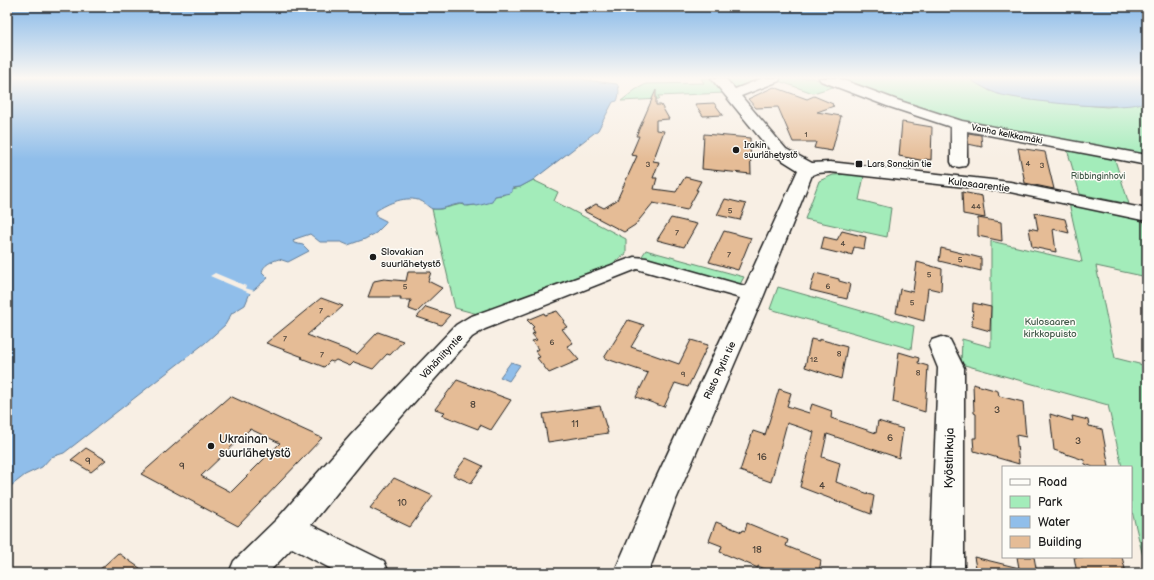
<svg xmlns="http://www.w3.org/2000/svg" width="1154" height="580" font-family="'Balsamiq Sans',sans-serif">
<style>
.green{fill:#a3ecba;stroke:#60846b}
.water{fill:#90beea;stroke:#627d98}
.pier{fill:#f8efe4}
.building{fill:#e5bc96;stroke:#1c1c1c;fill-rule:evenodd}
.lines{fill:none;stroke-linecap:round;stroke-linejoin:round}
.minor-casing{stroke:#1c1c1c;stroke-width:3}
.minor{fill:#fdfcf7;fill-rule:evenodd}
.poi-dot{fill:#1c1c1c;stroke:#fdfcf7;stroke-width:1.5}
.labels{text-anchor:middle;stroke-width:3;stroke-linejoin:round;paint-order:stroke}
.number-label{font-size:8px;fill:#4e443a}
.far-street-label{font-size:9px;fill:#1c1c1c;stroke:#fdfcf7}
.far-poi-label{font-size:9px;fill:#1c1c1c;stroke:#fdfcf7;text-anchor:start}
.far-park-label{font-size:9px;fill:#445a4b;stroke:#fdfcf7}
.street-label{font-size:10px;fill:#1c1c1c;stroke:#fdfcf7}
.poi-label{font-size:10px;fill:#1c1c1c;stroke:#fdfcf7;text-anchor:start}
.park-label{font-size:10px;fill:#445a4b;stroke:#fdfcf7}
.near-number-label{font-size:10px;fill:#4e443a}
.near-poi-label{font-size:12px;fill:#1c1c1c;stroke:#fdfcf7;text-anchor:start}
.near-street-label{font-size:12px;fill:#1c1c1c;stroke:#fdfcf7}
</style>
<rect width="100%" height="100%" fill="#f8efe4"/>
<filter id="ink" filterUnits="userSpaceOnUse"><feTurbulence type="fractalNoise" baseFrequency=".025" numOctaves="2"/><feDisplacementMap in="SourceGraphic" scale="8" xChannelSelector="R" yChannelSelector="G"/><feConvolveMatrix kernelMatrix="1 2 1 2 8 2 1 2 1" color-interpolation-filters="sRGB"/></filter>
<g filter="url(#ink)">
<g class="green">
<path d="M701 78H712L725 93 658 96 660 99 621 101 635 90 646 84 704 83Z"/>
<path d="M723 78H768C759 82 741 94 732 88 728 86 726 81 723 78Z"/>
<path d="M781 78H813L836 86 813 93 776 80Z"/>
<path d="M830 78H968L990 91 1013 97 1061 103 1107 107 1144 103 1147 101V159L991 130 907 107Z"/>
<path d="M1067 149 1114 157 1129 204 1080 194Z"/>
<path d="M849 174 864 176 859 200 891 208 887 237 805 219 819 181 833 175Z"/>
<path d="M533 180 558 192 554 201 626 239V254L603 270 485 316 455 308 432 209H441L461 204 468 206 475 205 492 199 495 196 503 195 512 189 520 187Z"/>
<path d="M1069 203 1143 220 1147 232V277L1096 266 1115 358 1147 366V573L1131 507V467H1122L1108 405 961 364 962 339 991 347V241L1082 262Z"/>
<path d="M646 250 649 251 744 277 739 286 648 261 642 256Z"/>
<path d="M778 287 914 326 911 349 770 309Z"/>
</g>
<g class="water">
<path d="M7 78H581L585 80 617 84C620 88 619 97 617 101L613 102 598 130 533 180 520 187 512 188V192L510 193 495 196 492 202 477 206 475 205 465 206 464 204C453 203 445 210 434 209 429 209 426 203 421 201 406 195 388 203 376 211V216L386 221V223L376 233 365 239 348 245 341 242H320L310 234 295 239 293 241 294 243 303 245 309 251 288 262 279 259C272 261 263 265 262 272L268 278 250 293 245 305 232 313 225 325 205 343 64 453 51 457 42 467 25 475 7 489Z"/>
<path d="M968 78H1145L1147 79V101C1126 113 1023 101 998 94 987 90 977 84 968 78Z"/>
<path d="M511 362 520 365 509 381 500 377Z"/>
</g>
<path class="pier" d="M215 273 246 286 245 288 255 291 252 294 210 276Z"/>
<g class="building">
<path d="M774 87 807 99 814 96 833 104 832 105 834 106 817 112 841 116 832 151 814 148 816 142H793L778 107 756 108 748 99Z"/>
<path d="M656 90V105H661L669 119 656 120V130L664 131 653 161 659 162 653 178H657L654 189 676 192 685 177 701 181 696 190H698L687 210 653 203 635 225 624 232 584 211 596 204 604 208 617 200 637 156 631 155 639 136H636Z"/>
<path d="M714 103 723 115 703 116 695 104Z"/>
<path d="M902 122 932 127 931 160 925 159V161L899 156Z"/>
<path d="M968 133 981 135 982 147 968 144Z"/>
<path d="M704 134 750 138 751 174 702 169Z"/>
<path d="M1018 148 1045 152 1054 189 1025 183Z"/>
<path d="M962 192 982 196 985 218 963 214Z"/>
<path d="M725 199 746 204 740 220 717 215Z"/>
<path d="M1035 213 1065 219 1069 233 1053 229 1056 252 1032 247 1029 228 1038 230Z"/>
<path d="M671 218 697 224 684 247 657 240Z"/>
<path d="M978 218 1001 222 1002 241 978 236Z"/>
<path d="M724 231 751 238 738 270 709 262Z"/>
<path d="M842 231 866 237 864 249 854 247 852 255 846 253V255L821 249 824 237 837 240Z"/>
<path d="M941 248 981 258V271L939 261Z"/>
<path d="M917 262 942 269 941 291 928 288 924 321 896 313 900 289 913 292Z"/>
<path d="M408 272H431L428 281 442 288 417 312 409 309 411 300H400L401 297H368L374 281 384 279 406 281Z"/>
<path d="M815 273 839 279V281L850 284 847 299 810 290Z"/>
<path d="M321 298 343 306 331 317 329 316 307 335 357 354 378 332 403 341 390 355 387 354 373 369 354 362 350 366 336 360 333 362 330 361 324 367 301 358 303 357 266 343Z"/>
<path d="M973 303 991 307 990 331 972 326Z"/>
<path d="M426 307 450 315 441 325 417 317Z"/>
<path d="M557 311 565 321 563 322 567 327 562 329 573 343 567 346 579 360 549 373 537 358 540 357 535 351 538 349 532 341 537 340 532 334 535 333 532 328 534 327 527 320 544 313 545 315Z"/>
<path d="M628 320 644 325 631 347 679 364 691 340 708 345 688 387 675 383 664 407 636 397 648 373 604 358Z"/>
<path d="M811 339 819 341V339L847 347 841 379 805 367Z"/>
<path d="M899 352 919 358 918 363 928 366 925 412 893 402Z"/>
<path d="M457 380 511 400 491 430 480 425 478 429 442 415 445 412 435 409Z"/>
<path d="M973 384 998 391 999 396 1023 402 1026 437 1016 435 1019 464 974 451 973 438H976V414L974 413Z"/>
<path d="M779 389 791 393 787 406 809 413 812 404 832 411 831 418 876 433 878 421 903 429 899 458 827 434 822 457 840 463 836 482 874 496 871 514 800 487 814 432 787 423 771 482 740 471 753 431 765 435Z"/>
<path d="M230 396 322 438 238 526 141 474ZM250 429 280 443 231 492 201 476Z"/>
<path d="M600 406 608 433 548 442 543 414Z"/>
<path d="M1050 414 1073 421 1072 416 1088 420 1089 426 1102 429 1109 467H1093L1085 464 1084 460 1054 450Z"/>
<path d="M86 448 106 460 91 472 71 460Z"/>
<path d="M466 458 483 466 471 483 453 475Z"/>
<path d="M394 478 433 496 410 527 370 508Z"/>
<path d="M716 522 742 532 743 530 745 531 747 523 788 540 786 546 821 560 819 573H775L758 566V568L720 552 722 546 709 541Z"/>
<path d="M118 553 147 573H96Z"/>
<path d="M974 557 1019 568 1017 557H1034L1037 573H977Z"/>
<path d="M1074 557H1122L1126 573H1077Z"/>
</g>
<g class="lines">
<g class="minor-casing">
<g id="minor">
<path d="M711 78H725L735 89 763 78H780L779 81 741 96 786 149 812 163 830 162 1010 182 1147 209V221L1010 192 830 172 817 173 812 175 764 295 675 502 648 573H614L645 502 740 298 637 269 485 329 472 337 371 451 311 525 384 561 389 573H339L292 548 268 573H229L234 561 277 519 351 435 456 325 469 317 634 257 646 258 745 286 798 170 774 155Z"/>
<path d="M819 78H838L897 100 962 121 1147 155V165L967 131V162L965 166 959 167 953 166 951 162V127L887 106 821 81Z"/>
<path d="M941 337 950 340 964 368V573H930L938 368 929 346 932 340Z"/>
</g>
</g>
<use href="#minor" class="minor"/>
</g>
</g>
<linearGradient id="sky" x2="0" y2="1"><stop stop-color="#85b8e9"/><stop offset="0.49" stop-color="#fcf8f3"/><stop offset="1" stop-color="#fcf8f3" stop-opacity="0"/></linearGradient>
<rect width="1154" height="159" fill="url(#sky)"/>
<g class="poi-dot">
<circle cx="736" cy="150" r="4"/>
<rect x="855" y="160" width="8" height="8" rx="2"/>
<circle cx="373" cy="257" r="4"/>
<circle cx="211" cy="446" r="4"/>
</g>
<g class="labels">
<g class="number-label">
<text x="806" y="137">1</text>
<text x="1028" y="166">4</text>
<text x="648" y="167">3</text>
<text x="1042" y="168">3</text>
<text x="976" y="209">44</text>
<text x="730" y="213">5</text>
<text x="677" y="235">7</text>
<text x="843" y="246">4</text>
<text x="729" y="257">7</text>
<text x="960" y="262">5</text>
<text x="929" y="277">5</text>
<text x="405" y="289">5</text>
<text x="828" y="289">6</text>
<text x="912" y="305">5</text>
<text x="321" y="313">7</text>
<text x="285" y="341">7</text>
<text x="552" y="345">6</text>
<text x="839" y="356">8</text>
<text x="322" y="357">7</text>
<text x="814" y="362">12</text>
<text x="918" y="375">8</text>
<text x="683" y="377">9</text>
</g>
<g class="far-street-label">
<text transform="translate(1007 134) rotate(11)" y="3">Vanha kelkkamäki</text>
</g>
<g class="far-poi-label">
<text x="744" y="148">Irakin<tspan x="744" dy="10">suurlähetystö</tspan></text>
<text x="867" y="167">Lars Sonckin tie</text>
</g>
<g class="far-park-label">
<text x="1098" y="179">Ribbinginhovi</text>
</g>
<g class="street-label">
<text transform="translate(979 184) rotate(7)" y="4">Kulosaarentie</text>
<text transform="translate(441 356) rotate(-47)" y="4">Vähäniityntie</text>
<text transform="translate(719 370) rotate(-65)" y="4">Risto Rytin tie</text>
</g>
<g class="poi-label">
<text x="381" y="255">Slovakian<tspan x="381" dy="12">suurlähetystö</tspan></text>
</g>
<g class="park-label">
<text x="1050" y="325">Kulosaaren<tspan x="1050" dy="12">kirkkopuisto</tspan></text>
</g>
<g class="near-number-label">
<text x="473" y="408">8</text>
<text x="997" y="413">3</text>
<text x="575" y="427">11</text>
<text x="890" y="441">6</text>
<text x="1078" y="444">3</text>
<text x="762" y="460">16</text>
<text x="88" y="464">9</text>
<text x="182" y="469">9</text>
<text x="822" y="489">4</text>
<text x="402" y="506">10</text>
<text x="757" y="553">18</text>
</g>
<g class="near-poi-label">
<text x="219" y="443">Ukrainan<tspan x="219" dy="14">suurlähetystö</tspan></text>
</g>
<g class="near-street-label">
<text transform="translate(949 458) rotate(-89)" y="4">Kyöstinkuja</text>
</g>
</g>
<rect width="1154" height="580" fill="none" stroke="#fdfcf7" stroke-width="24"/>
<rect x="12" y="12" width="1130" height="556" fill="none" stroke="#1c1c1c" stroke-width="1.5" filter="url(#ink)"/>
<rect x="1002" y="466" width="130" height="92" fill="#fdfcf7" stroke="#a3a29f"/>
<rect x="1010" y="479" width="20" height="6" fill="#fdfcf7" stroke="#a3a29f"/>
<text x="1038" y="486" font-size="12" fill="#1c1c1c">Road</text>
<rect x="1010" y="496" width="20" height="12" fill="#a3ecba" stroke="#a3a29f"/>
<text x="1038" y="506" font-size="12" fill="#1c1c1c">Park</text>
<rect x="1010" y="516" width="20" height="12" fill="#90beea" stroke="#a3a29f"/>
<text x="1038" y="526" font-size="12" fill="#1c1c1c">Water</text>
<rect x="1010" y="536" width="20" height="12" fill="#e5bc96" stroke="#a3a29f"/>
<text x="1038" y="546" font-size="12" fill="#1c1c1c">Building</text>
</svg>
